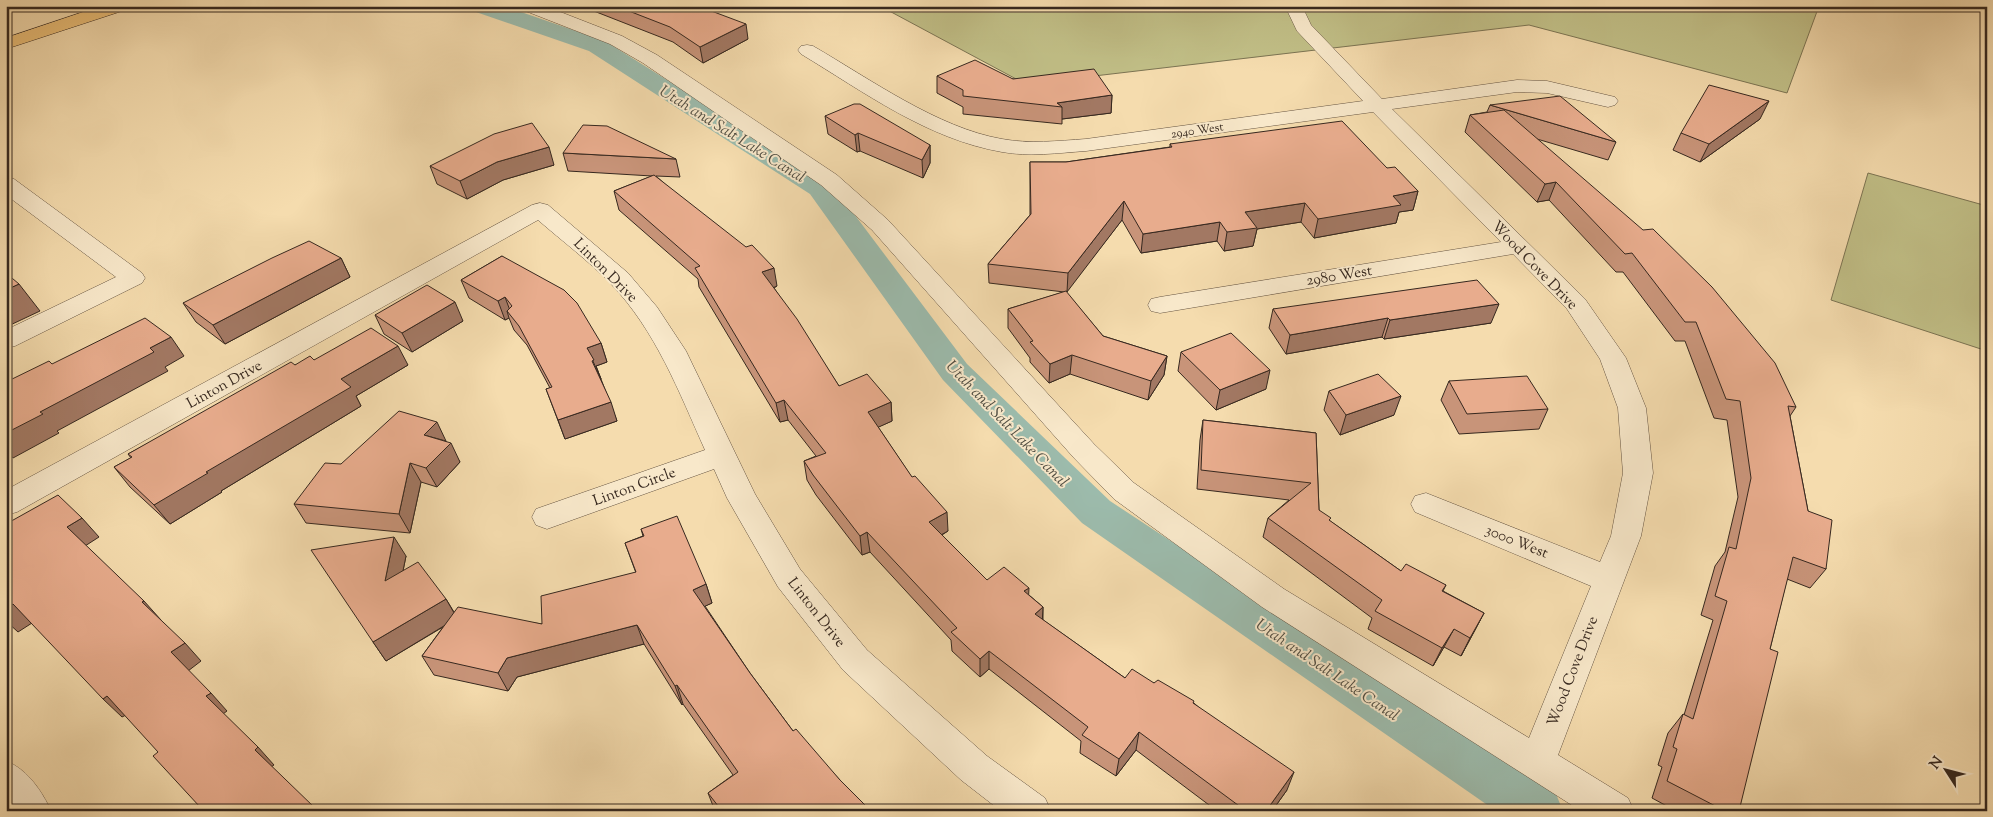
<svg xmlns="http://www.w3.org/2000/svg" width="1993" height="817" font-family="'Sorts Mill Goudy',serif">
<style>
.green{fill:#c1bf87;stroke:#7c7453}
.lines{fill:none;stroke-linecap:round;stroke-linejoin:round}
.canal{fill:#9cbbac;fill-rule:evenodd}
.minor-casing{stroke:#665543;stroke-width:1}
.major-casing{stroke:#36281f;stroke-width:1}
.minor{fill:#f8e8ca;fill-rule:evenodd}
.major{fill:#eabe77;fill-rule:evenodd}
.wall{fill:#c89479;stroke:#36281f}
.shaded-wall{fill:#a27863;stroke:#36281f}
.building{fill:#e8ac8d;stroke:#36281f}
.labels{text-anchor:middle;stroke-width:4;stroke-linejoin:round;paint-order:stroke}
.far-street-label{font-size:12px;fill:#36281f;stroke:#f8e8ca}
.street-label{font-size:15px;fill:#36281f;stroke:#f8e8ca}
.water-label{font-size:16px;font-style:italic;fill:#504d42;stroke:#f8e8ca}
</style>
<rect width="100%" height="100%" fill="#f5dcae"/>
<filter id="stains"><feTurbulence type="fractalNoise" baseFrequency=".004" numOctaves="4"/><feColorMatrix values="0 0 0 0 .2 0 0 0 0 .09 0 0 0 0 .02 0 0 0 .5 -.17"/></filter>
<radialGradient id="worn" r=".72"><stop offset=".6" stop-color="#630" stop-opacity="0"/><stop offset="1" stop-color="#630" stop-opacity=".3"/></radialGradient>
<g class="green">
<path d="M880 6H1819L1787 93 1529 25 1043 82 1018 80Z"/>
<path d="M1868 173 1987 206V351L1831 300Z"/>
</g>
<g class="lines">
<path class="canal" d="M470 6H504L605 41 830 182 967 364 1110 501 1556 794 1563 811H1496L1082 523 943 380 810 194 589 51 473 11Z"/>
<g class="minor-casing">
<g id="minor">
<path d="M521 6H545L622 36 657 55 837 175 888 220 1094 444 1134 483 1284 589 1529 738 1591 586 1415 512 1411 504 1415 496 1426 493 1600 562 1611 536 1623 473 1618 408 1600 359 1567 309 1513 254 1160 313 1151 311 1148 305 1151 299 1160 297 1501 242 1373 112 1086 151C1058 153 1029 157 1002 152 927 139 864 92 801 54L798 50 801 46 807 45 813 46C870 79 938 128 1002 139 1029 144 1058 141 1086 139L1363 101 1297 31 1285 6H1302L1311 25 1382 99 1517 80 1547 81 1615 97 1618 101 1615 105 1608 107 1547 93 1517 92 1392 109 1585 299 1626 358 1646 408 1653 473 1641 536 1558 755 1628 798 1634 811H1581L1262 607 1114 499 1074 458 872 230 821 185 643 63 610 44 523 10Z"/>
<path d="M6 178 14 179 142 273 145 278 142 283 15 346 6 348V330L116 277 6 195Z"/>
<path d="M540 203 548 205 628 273 657 307 686 351 755 494 800 569 867 650 987 756 1045 798 1051 811H1001L961 780 843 670 778 587 727 498 714 469 547 529 536 525 532 517 536 509 705 450C679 392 656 331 611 284 589 261 562 241 538 220L17 512 6 515V490L532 205Z"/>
<path d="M6 761C27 769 42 791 51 811H9L6 808Z"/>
</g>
</g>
<g class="major-casing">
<path id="major" d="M101 6H127L125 10 6 49V38Z"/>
</g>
<use href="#minor" class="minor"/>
<use href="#major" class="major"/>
</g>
<g class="wall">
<path d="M581 6H698L748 39 703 63 673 42Z"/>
<path d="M937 76 1013 79 1112 95 1111 113 1062 119V124L963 114V107L937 93Z"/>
<path d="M1490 105 1616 142 1608 160 1537 139 1796 407 1790 416 1808 511 1826 569 1810 588 1787 579 1770 649 1739 811H1676L1652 798 1662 767 1658 765 1668 733 1683 714 1684 715 1713 620 1701 615 1715 566 1725 552 1738 497 1727 420 1714 418 1685 341H1675L1623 272H1616L1549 200 1537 202 1465 132 1470 115 1487 112Z"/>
<path d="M825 116 930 145V163L923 178 860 151 857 152 828 134Z"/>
<path d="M1760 119 1700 162 1673 150 1681 133Z"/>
<path d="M1170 144 1387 168 1418 191 1413 210 1399 212 1396 223 1314 238 1301 222 1257 229 1253 246 1224 251 1217 241 1141 253 1122 220 1066 292 1103 336 1167 356 1164 375 1148 400 1070 374 1049 383 1030 362V358L1008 328V309L1064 292 989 283 988 264 1030 215V162H1066L1170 147Z"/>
<path d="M563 153 676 159 680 177 656 176 777 286 774 288 839 386 891 402 892 421 878 427 948 531 942 535 987 580 1029 595 1043 607V620L1125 678 1154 683 1194 703 1287 790 1272 811H1217L1136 750 1116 776 1080 753 1081 741 989 669 980 677 952 651 951 640 870 552 862 555 816 495 807 480 804 461 816 456 788 420 780 422 699 287 698 279 619 210 614 191 652 176 568 171Z"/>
<path d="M554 165 503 180 467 199 437 184 430 166Z"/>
<path d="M502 256 601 343 607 362 596 366 601 379 617 421 565 439 546 389 550 388 527 345 514 330 509 318 505 320 469 298 461 280Z"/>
<path d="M341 258 350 277 225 344 196 322 183 303Z"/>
<path d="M1273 309 1491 323 1384 339 1382 337 1286 354 1269 328Z"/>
<path d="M375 315 463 321 412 352 384 334Z"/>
<path d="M1181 352 1266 389 1216 410 1178 371Z"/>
<path d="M314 360 408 365 356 396 361 406 221 491 222 492 170 524 130 487 114 467 131 458 128 454 295 365Z"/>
<path d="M1449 381 1548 409 1539 429 1459 434 1441 400Z"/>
<path d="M1329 391 1394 415 1340 435 1324 410Z"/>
<path d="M1203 420 1316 433 1319 510 1330 521 1401 571 1446 585 1443 591 1484 613 1461 656 1444 647 1433 666 1368 629 1372 618 1263 537 1268 518 1289 500 1197 489 1200 440Z"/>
<path d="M446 441 460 462 437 487 421 482 410 533 306 523 294 504 341 464Z"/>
<path d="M641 529 706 584 712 603 705 606 750 673 793 731 840 780 871 811H715L708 793 733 775 683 704 682 705 644 644 517 677 508 691 434 675 422 656 443 627 386 661 373 642 406 556 403 571 446 599 454 612 542 624 636 573 625 543 643 536Z"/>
</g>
<g class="shaded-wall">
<path d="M746 24 748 39 703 63 700 47Z"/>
<path d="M1112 95 1111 113 1062 119V107L1057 103Z"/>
<path d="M1769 101 1760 119 1700 162 1709 144Z"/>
<path d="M858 133 860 151 857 152 855 135Z"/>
<path d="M930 145V163L923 178 922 160Z"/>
<path d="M549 147 554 165 503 180 467 199 460 181 497 162Z"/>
<path d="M1556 182 1549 200 1537 202 1545 184Z"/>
<path d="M1418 191 1413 210 1399 212 1396 223 1314 238 1318 219 1393 196Z"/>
<path d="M1124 201 1122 220 1067 292 1068 273Z"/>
<path d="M1305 203 1301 222 1257 229 1253 246 1224 251 1227 232 1245 212Z"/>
<path d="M1220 222 1217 241 1141 253 1143 234Z"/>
<path d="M341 258 350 277 225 344 213 325Z"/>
<path d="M774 268 777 286 766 291 762 272Z"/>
<path d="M19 284 40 311 6 327V290Z"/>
<path d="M505 297 512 316 507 311 509 318 505 320 498 301Z"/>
<path d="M455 302 463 321 412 352 402 333Z"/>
<path d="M1499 304 1491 323 1384 339 1390 320Z"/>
<path d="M1388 318 1382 337 1286 354 1290 335Z"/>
<path d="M171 337 184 356 165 367 168 371 57 431 59 433 13 458 6 450V433L40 412 150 348Z"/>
<path d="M601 343 607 362 596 366 601 379 587 348Z"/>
<path d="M398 346 408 365 356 396 361 406 221 491 222 492 170 524 154 505 341 379Z"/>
<path d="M1072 355 1070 374 1049 383 1050 364Z"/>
<path d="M1167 356 1164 375 1148 400 1151 381Z"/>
<path d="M1270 370 1266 389 1216 410 1220 390Z"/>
<path d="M1401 396 1394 415 1340 435 1346 415Z"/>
<path d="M784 400 788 420 780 422 776 403Z"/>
<path d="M611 402 617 421 565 439 558 420Z"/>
<path d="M891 402 892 421 870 431 868 412Z"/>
<path d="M437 422 446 441 424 435Z"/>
<path d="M451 443 460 462 437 487 426 468Z"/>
<path d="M6 450 10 454 6 456Z"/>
<path d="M410 463 421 482 410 533 399 514Z"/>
<path d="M947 512 948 531 930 541 929 522Z"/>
<path d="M82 518 99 537 85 546 67 527Z"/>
<path d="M867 532 870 552 862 555 860 536Z"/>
<path d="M394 537 406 556 397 600 385 581Z"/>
<path d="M706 584 712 603 699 609 693 590Z"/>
<path d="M1029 588 1028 607 1024 591Z"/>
<path d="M446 599 457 618 386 661 373 642Z"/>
<path d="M144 601 161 620 159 621 142 602Z"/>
<path d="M13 604 32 623 18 632 6 621V608Z"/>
<path d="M1043 607 1042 626 1035 614Z"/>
<path d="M1484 613 1474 632 1461 656 1470 638Z"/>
<path d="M637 625 644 644 517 677 508 691 498 673 507 658Z"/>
<path d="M1454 629 1444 647 1433 666 1442 648Z"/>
<path d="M185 643 201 661 188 671 171 652Z"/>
<path d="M989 651V669L980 677V659Z"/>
<path d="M677 685 683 704 682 705 675 686Z"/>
<path d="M211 693 227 711 223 714 206 696Z"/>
<path d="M107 696 126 715 122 717 103 699Z"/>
<path d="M1139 732 1136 750 1116 776 1119 759Z"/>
<path d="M258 747 274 765 271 767 255 750Z"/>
<path d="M1294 772 1287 790 1272 811H1266Z"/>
</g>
<g class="building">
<path d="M616 6H698L746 24 700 47 670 27Z"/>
<path d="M975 60 1013 79 1094 69 1112 95 1057 103 1062 107 963 96V90L937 76Z"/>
<path d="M1709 85 1769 101 1709 144 1681 133Z"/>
<path d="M1560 96 1616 142 1490 105Z"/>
<path d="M854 104H860L930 145 922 160 858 133 855 135 825 116Z"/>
<path d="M1504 110 1643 230 1653 229 1712 287 1775 363 1796 407 1788 406 1808 511 1832 520 1826 569 1793 557 1770 649 1778 652 1739 811H1725L1667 781 1677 749 1673 747 1683 714 1693 719 1727 601 1715 596 1729 547 1736 549 1751 478 1740 401 1726 399 1696 322H1685L1632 253 1625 254 1556 182 1545 184 1470 115Z"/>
<path d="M1342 121 1387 168 1395 167 1418 191 1393 196 1401 205 1318 219 1305 203 1245 212 1257 228 1227 232 1220 222 1143 234 1124 201 1068 273 988 264 1031 214 1030 162H1066L1172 147 1170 144Z"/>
<path d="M532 123 549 147 497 162 460 181 430 166 494 134Z"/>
<path d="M583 125 607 126 676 159 563 153Z"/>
<path d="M654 175 746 247 752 245 774 268 762 272 797 319 839 386 867 374 891 402 868 412 912 477 915 476 947 512 929 522 987 580 1004 567 1029 588 1024 591 1043 607 1035 614 1125 678 1132 669 1154 683 1158 680 1194 701 1193 703 1294 772 1266 811H1246L1139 732 1119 759 1082 735 1088 727 989 651 980 659 951 632 957 628 867 532 860 536 813 475 804 461 826 453 784 400 776 403 695 268 700 266 614 191Z"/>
<path d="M309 241 341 258 213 325 183 303 272 258Z"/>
<path d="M502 256 564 290 577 303 601 343 587 348 594 360 592 361 611 402 558 420 546 389 552 387 519 326 507 311 512 306 505 297 498 301 461 280Z"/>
<path d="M6 273 19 284 6 290Z"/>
<path d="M1477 280 1499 304 1390 320 1388 318 1290 335 1273 309Z"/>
<path d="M427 285 455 302 402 333 375 315Z"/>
<path d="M1066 291 1103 336 1167 356 1151 381 1072 355 1050 364 1030 342 1033 341 1008 309Z"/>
<path d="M145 318 171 337 150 348 154 352 40 412 43 414 6 433V382L49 361 52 364Z"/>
<path d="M371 328 398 346 341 379 351 387 206 472 208 473 154 505 114 467 132 457 128 454 291 362 295 365 310 356 314 360Z"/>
<path d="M1231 333 1270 370 1220 390 1181 352Z"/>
<path d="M1378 374 1401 396 1346 415 1329 391Z"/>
<path d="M1527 376 1548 409 1467 414 1449 381Z"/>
<path d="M399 411 437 422 424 435 451 443 426 468 410 463 399 514 294 504 325 463 341 464Z"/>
<path d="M1203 420 1316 433 1319 510 1331 518 1329 520 1401 571 1406 564 1446 585 1442 591 1484 613 1470 638 1454 629 1442 648 1375 611 1382 600 1268 518 1311 483 1201 470Z"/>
<path d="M58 495 82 518 67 527 144 601 142 602 185 643 171 652 211 693 206 696 258 747 255 750 315 808 318 806 323 811H200L198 808 200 807 153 756 158 752 107 696 103 699 13 604 6 608V524Z"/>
<path d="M677 516 706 584 693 590 750 673 793 731 796 729 840 780 871 811H722L708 793 738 772 677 685 675 686 637 625 507 658 498 673 422 656 458 607 542 624 541 596 636 572 625 543 644 536 641 529Z"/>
<path d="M394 537 385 581 418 562 446 599 373 642 311 550Z"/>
</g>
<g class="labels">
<g class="far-street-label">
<text transform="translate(1197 130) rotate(-8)" y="4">2940 West</text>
</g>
<g class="street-label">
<text transform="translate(1535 265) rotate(46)" y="5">Wood Cove Drive</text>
<text transform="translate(606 270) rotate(45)" y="5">Linton Drive</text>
<text transform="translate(1339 275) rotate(-9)" y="5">2980 West</text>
<text transform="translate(224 384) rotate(-29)" y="5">Linton Drive</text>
<text transform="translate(634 486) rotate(-20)" y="5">Linton Circle</text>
<text transform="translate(1517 541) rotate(22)" y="5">3000 West</text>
<text transform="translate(817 612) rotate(52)" y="5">Linton Drive</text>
<text transform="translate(1572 671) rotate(-69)" y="5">Wood Cove Drive</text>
</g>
<g class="water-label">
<text transform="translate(733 133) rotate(32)" y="6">Utah and Salt Lake Canal</text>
<text transform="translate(1008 423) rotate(46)" y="6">Utah and Salt Lake Canal</text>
<text transform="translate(1328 669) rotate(34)" y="6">Utah and Salt Lake Canal</text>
</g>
</g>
<rect width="1993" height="817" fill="none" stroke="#f5dcae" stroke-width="25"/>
<rect x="8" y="8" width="1978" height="802" fill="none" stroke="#36281f" stroke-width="2.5"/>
<rect x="12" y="12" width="1968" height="792" fill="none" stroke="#36281f"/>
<g transform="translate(1946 770) rotate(306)" stroke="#f8e8ca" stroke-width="4" paint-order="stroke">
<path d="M0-4L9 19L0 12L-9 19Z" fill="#36281f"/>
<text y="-8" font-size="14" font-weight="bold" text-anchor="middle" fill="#36281f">N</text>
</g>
<rect width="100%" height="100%" filter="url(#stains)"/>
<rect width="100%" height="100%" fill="url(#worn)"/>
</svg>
